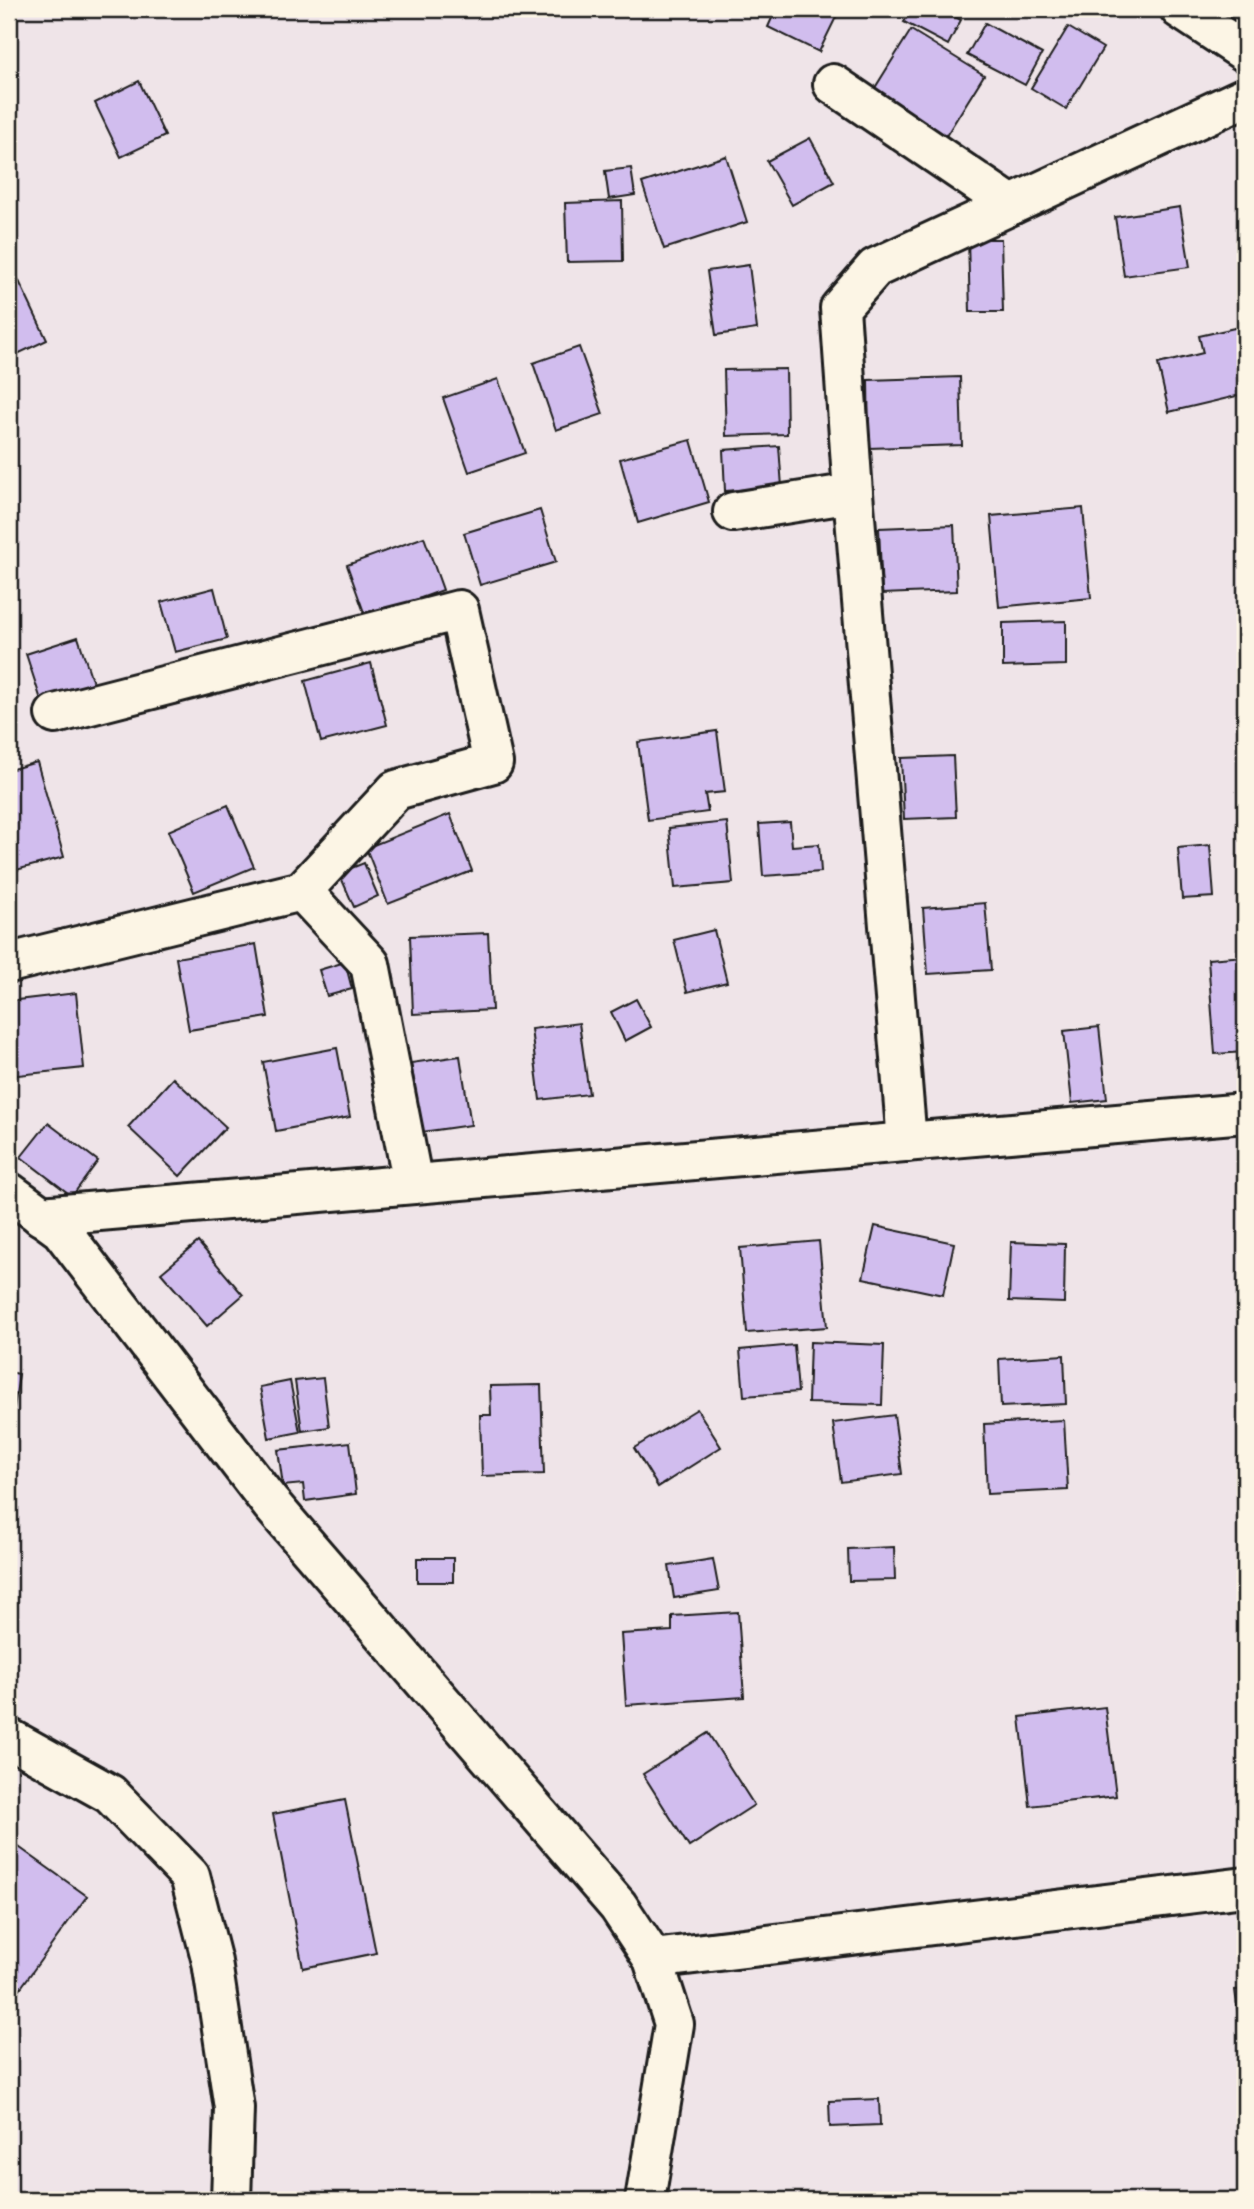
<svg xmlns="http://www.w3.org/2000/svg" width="1254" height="2209" font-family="Caveat,sans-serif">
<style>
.building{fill:#d1bdee;stroke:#1c1c1c;stroke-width:2}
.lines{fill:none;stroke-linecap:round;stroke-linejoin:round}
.minor-casing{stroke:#1c1c1c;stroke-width:44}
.minor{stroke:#fcf5e5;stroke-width:38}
</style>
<rect width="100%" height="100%" fill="#efe4e8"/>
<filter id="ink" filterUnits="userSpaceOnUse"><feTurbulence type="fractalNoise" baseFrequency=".0143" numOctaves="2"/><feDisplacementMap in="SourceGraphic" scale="14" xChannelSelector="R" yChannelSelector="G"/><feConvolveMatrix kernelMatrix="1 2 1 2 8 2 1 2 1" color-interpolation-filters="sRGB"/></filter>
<g filter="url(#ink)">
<g class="building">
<path d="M776 9H840L819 52 768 27Z"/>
<path d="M912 9H941L961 20 948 45 904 22Z"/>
<path d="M985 23 1042 54 1025 85 967 55Z"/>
<path d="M1068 27 1103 48 1066 109 1031 88Z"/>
<path d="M911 30 984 75 946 136 873 91Z"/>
<path d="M139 81 165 136 121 157 95 103Z"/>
<path d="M810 138 834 182 792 205 767 161Z"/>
<path d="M726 156 747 222 664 249 642 183Z"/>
<path d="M631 168 635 195 609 199 605 171Z"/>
<path d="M622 201 623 261 567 262 565 203Z"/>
<path d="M1180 207 1190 267 1124 276 1115 217Z"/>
<path d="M968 239H1001L1003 312H970Z"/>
<path d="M9 260 47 340 9 358Z"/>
<path d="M749 265 757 329 716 335 707 271Z"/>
<path d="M1239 327 1243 346H1245V394L1169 412 1158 364 1203 353 1199 336Z"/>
<path d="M579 347 603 414 556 430 533 363Z"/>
<path d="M786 369 787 434 726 436 724 370Z"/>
<path d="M960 377 962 445 869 448 868 380Z"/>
<path d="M498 379 525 453 469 472 443 398Z"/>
<path d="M691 440 709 502 638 523 620 459Z"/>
<path d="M779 446 782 487 725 491 723 450Z"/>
<path d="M1083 508 1091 598 999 607 991 516Z"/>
<path d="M540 510 556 562 480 585 464 533Z"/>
<path d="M954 525 957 591 882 594 879 528Z"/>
<path d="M424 537 443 590 366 618 347 565Z"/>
<path d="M214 588 227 639 175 652 161 602Z"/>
<path d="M1066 621V665L1003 667V623Z"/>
<path d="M78 637 95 689 43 706 26 654Z"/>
<path d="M371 663 387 725 321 742 305 681Z"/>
<path d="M717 731 725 792 705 794 708 812 648 820 638 742Z"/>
<path d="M953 756 956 817 904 819 901 758Z"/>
<path d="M37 762 64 857 9 872V770Z"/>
<path d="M228 805 254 867 194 892 168 831Z"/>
<path d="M450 814 472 871 388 904 366 848Z"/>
<path d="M727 822 733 883 675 888 669 828Z"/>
<path d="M790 822 792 846 819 844 821 872 763 876 759 824Z"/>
<path d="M1210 845 1214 897 1182 899 1178 848Z"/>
<path d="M364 863 378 896 354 907 339 873Z"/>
<path d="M985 903 991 970 928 974 923 908Z"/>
<path d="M714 930 727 982 687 992 674 940Z"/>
<path d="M488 933 492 1010 413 1014 410 936Z"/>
<path d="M256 944 268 1017 189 1030 176 958Z"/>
<path d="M1245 956V1052L1215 1054 1208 959Z"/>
<path d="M345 962 352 989 327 996 319 970Z"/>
<path d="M76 993 84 1068 9 1076V1001Z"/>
<path d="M636 999 651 1027 625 1041 611 1012Z"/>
<path d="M579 1023 589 1094 540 1100 531 1029Z"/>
<path d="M1099 1027 1107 1099 1072 1103 1064 1031Z"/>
<path d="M337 1048 350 1117 276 1131 263 1062Z"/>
<path d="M460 1056 471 1125 422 1132 411 1063Z"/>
<path d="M173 1078 226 1127 180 1176 128 1127Z"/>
<path d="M48 1123 98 1161 72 1196 21 1157Z"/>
<path d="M875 1226 954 1243 943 1295 863 1278Z"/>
<path d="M819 1241 827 1327 747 1333 740 1248Z"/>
<path d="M198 1242 243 1295 207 1326 161 1273Z"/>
<path d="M1011 1242 1065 1244 1064 1303 1009 1301Z"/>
<path d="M810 1342 884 1345 882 1405 808 1403Z"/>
<path d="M794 1345 798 1392 744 1396 740 1350Z"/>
<path d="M1064 1355 1066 1404 1001 1407 999 1359Z"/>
<path d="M9 1372 19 1374 9 1444Z"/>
<path d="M323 1378 329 1427 302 1431 295 1381Z"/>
<path d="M290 1381 300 1432 269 1438 260 1387Z"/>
<path d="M541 1385 544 1474 482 1476 480 1415H491L490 1386Z"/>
<path d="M697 1409 721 1447 658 1487 634 1448Z"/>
<path d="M894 1415 902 1474 841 1482 833 1423Z"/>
<path d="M1064 1420 1068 1490 987 1494 984 1424Z"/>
<path d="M350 1442 356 1494 305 1501 303 1484 283 1486 278 1450Z"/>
<path d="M894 1547 895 1580 849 1581 848 1549Z"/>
<rect x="417" y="1558" width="36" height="24"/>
<path d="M713 1559 719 1591 674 1598 669 1566Z"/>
<path d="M738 1612 744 1697 626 1705 621 1634 672 1631V1616Z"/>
<path d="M1105 1707 1116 1796 1030 1806 1020 1717Z"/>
<path d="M708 1733 754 1805 689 1847 643 1774Z"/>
<path d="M345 1800 376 1953 303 1968 273 1814Z"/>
<path d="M9 1840 87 1896 9 2004Z"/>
<path d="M1245 1989V2043H1242L1235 1990Z"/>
<path d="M879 2099 880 2125 830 2127 829 2101Z"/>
</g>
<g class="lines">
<g class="minor-casing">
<g id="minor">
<path d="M1180 9 1245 52"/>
<path d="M833 84 1011 205"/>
<path d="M733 512 853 493"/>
<path d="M302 891 370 964 413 1184"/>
<path d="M9 963 302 891 396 790 493 763 459 610 55 714"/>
<path d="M907 1142 853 493 840 308 875 268 1245 97"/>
<path d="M9 1192 61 1230 271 1504 618 1906 653 1959 674 2024 645 2200"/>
<path d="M41 1216 1245 1113"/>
<path d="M9 1738 110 1794 190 1876 212 1962 234 2108 231 2200"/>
<path d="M653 1959 1245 1887"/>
</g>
</g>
<use href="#minor" class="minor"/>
</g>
</g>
<rect width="1254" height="2209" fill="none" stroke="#fcf5e5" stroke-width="35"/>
<rect x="18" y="18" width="1219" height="2174" fill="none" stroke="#1c1c1c" stroke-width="2.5" filter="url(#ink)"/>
</svg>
